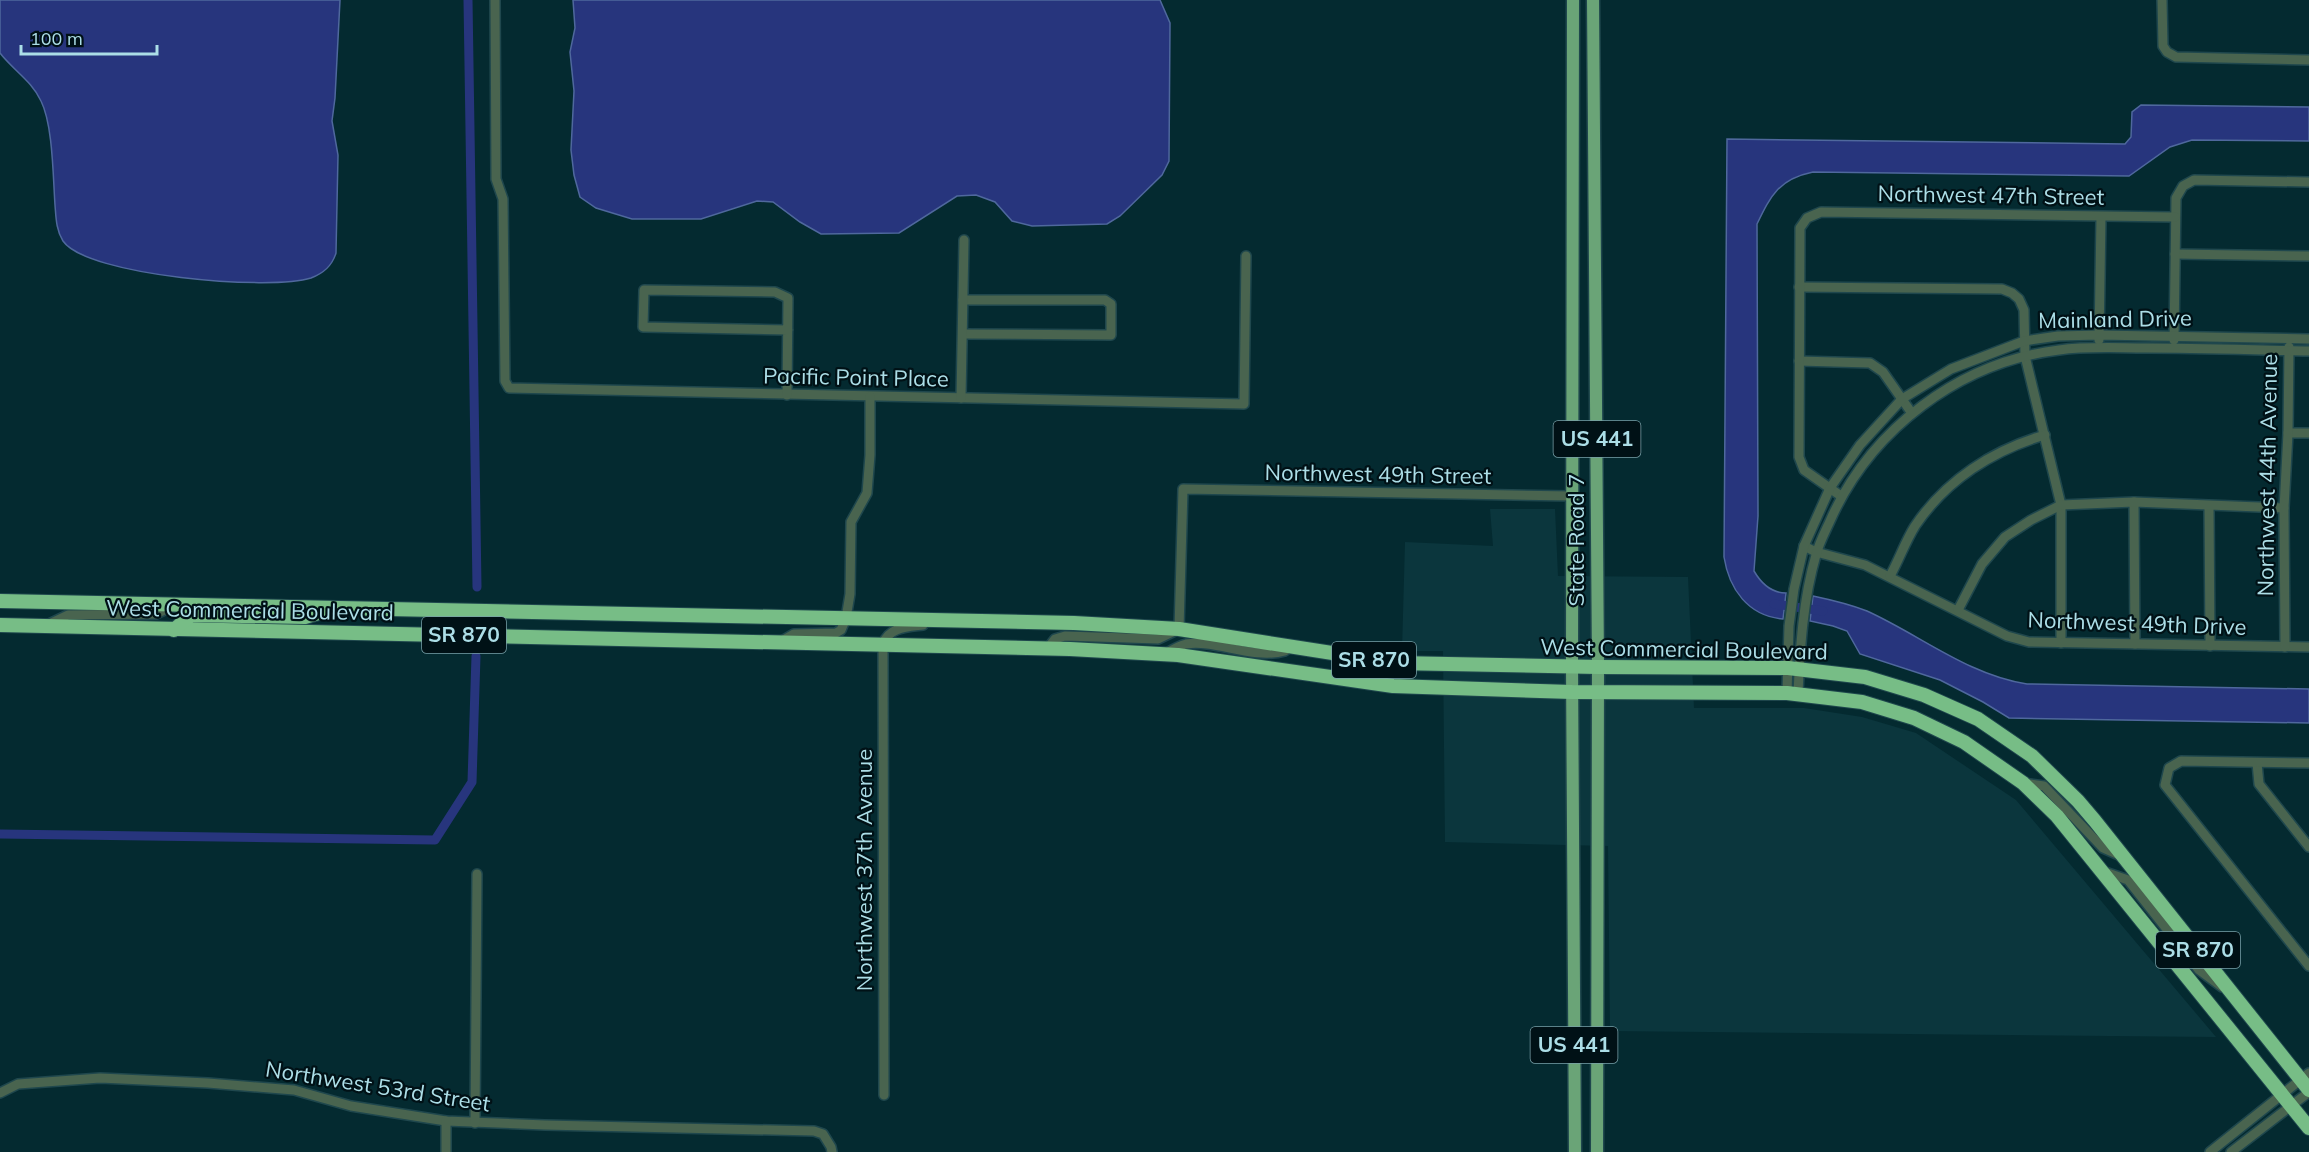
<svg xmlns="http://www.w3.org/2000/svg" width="2309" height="1152" font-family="Mulish,sans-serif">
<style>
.built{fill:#0b363d}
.water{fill:#27357d;stroke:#4f689d;stroke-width:1.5}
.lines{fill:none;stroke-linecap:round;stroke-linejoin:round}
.canal{stroke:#27357d;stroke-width:9}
.minor-casing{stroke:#1f474d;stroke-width:12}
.major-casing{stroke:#1f474d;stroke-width:15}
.highway-casing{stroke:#1f474d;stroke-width:16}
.minor{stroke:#49644f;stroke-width:9}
.major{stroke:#6aa477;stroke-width:12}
.highway{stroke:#77bd86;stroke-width:14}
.labels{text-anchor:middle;stroke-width:4.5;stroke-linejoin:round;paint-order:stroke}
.shield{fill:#001116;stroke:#78a0a8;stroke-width:1.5}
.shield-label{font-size:21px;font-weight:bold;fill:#acdee7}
.street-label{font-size:22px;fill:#acdee7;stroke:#001116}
</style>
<rect width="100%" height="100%" fill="#042a30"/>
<path class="built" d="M1490 509H1555L1558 576 1688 577 1694 708H1804L1862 717 1916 733 2016 800 2216 1037 1610 1031 1608 846 1445 842 1443 651H1402L1405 542 1493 546Z"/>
<g class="water">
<path d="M0 0H340L335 98 332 121 338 155 336 253C332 266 324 273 311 278 271 291 87 276 63 241 56 230 56 217 55 205 53 177 53 125 41 101 32 81 13 70 0 53Z"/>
<path d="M573 0H1160L1170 23 1169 161 1162 175 1120 216 1107 224 1032 226 1012 221 995 202 976 195 957 196 899 233 821 234 800 222 773 202 757 201 701 219H632L596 208 580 197 574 175 571 150 574 91 570 52 575 28Z"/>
<path d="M2141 105 2309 107V141L2192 140 2170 147 2129 176 1813 172C1779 179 1771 195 1757 224L1758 516 1754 571C1761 583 1772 593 1786 593L1783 619C1748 616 1729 589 1724 557L1727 139 2125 144 2131 137 2132 112Z"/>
<path d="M1813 596C1832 600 1849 604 1867 611 1920 635 1968 675 2027 684L2309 689V723L2009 718 1983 702 1940 680 1860 654 1847 631 1833 626 1810 621Z"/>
</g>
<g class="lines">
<g class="canal">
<path d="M468 0 477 587"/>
<path d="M1774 604 1823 611"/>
<path d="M0 834 435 840 472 782 476 656"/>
</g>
<g class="minor-casing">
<g id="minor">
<path d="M495 0 496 179 503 199 505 381 509 388 1244 404 1246 256"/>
<path d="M2162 0 2163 46 2167 52 2176 57 2309 60"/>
<path d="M2175 254 2309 256"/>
<path d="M1799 287 2002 289 2012 293 2019 299 2024 310 2025 356 2061 505V643"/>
<path d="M963 334 1111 335V304L1105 300H963"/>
<path d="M2099 340 2101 217"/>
<path d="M2174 340 2176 198 2183 186 2194 180 2309 182"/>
<path d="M1799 361 1870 363 1883 372 1911 412"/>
<path d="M787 395 788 298 775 292 644 290 643 327 788 330"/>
<path d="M961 398 964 240"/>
<path d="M2288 433H2309"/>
<path d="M1841 496 1804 470 1799 457 1800 228 1807 218 1821 212 2175 217"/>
<path d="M2134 502 2135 644"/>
<path d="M2209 506 2210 646"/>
<path d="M1804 546 1816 552 1865 565 2007 636 2029 642 2309 647"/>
<path d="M1890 576C1899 560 1905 542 1915 526 1946 480 1993 450 2045 435"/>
<path d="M1958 610 1982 564 2005 537 2031 520 2061 505 2134 502 2284 508"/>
<path d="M47 625 68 615 156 614 173 606"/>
<path d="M782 641 794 634 836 633 841 630 846 618 850 594 851 522 867 493 870 455V397"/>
<path d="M2285 647 2284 508 2288 433 2289 347"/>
<path d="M1048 648 1055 639 1065 636 1158 639 1179 629 1183 489 1572 496"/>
<path d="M1165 654C1172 650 1178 646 1186 644 1215 639 1253 660 1285 651L1287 645"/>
<path d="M1787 693 1789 626 1794 589 1804 546 1830 488 1860 445 1902 399 1951 369 2024 341 2058 336 2099 335 2309 339"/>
<path d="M1798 694C1800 648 1803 599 1816 555 1819 543 1825 532 1830 521 1870 430 1959 362 2059 350 2088 346 2117 348 2146 348 2200 348 2254 350 2309 351"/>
<path d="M2257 763 2259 784 2309 847"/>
<path d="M2309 763 2181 761 2169 768 2165 785 2309 966"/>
<path d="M2023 783 2044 786 2103 848 2121 856"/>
<path d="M2102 871 2128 880 2199 970 2222 987"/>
<path d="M0 1093 18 1084 100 1078 208 1083 294 1090 351 1106 446 1121 545 1125 814 1131 823 1134 831 1147 832 1152"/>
<path d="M884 1095 883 644C889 627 907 627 923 625"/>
<path d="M446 1121V1152"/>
<path d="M475 1123 477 874"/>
<path d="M2210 1152 2309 1073"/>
<path d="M2231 1152 2309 1092"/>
</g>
</g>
<g class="major-casing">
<g id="major">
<path d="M1573 0 1572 666 1575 1152"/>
<path d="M1593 0 1598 667 1597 1152"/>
<path d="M1573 1032C1587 1038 1591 1044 1596 1057"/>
</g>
</g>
<g class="highway-casing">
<g id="highway">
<path d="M0 601 1074 623 1179 629 1396 663 1598 667 1788 668 1865 677 1924 695 1978 719 2032 756 2078 801 2095 821 2309 1090"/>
<path d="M0 625 1070 649 1178 655 1393 686 1572 692 1787 693 1862 702 1914 718 1964 742 2023 783 2057 816 2309 1128"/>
<path d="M174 630 191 615 305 617 325 611"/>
</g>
</g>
<use href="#minor" class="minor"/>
<use href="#major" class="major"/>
<use href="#highway" class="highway"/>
</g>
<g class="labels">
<g class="shield">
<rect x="1553.5" y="421" width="87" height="36" rx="4.5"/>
<rect x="422" y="617" width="84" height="36" rx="4.5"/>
<rect x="1332" y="642" width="84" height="36" rx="4.5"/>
<rect x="2156" y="932" width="84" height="36" rx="4.5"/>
<rect x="1530.5" y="1027" width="87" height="36" rx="4.5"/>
</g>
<g class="shield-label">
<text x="1597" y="446">US 441</text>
<text x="464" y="642">SR 870</text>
<text x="1374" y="667">SR 870</text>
<text x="2198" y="957">SR 870</text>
<text x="1574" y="1052">US 441</text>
</g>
<g class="street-label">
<text transform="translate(1991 195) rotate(1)" y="8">Northwest 47th Street</text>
<text transform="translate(2115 319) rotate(-1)" y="8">Mainland Drive</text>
<text transform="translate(856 377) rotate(1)" y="8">Pacific Point Place</text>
<text transform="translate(1378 474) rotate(1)" y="8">Northwest 49th Street</text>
<text transform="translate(2267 475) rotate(-89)" y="8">Northwest 44th Avenue</text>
<text transform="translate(1576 540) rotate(-90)" y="8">State Road 7</text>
<text transform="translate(250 610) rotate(1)" y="8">West Commercial Boulevard</text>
<text transform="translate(2137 623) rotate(2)" y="8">Northwest 49th Drive</text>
<text transform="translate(1684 649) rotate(1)" y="8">West Commercial Boulevard</text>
<text transform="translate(864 870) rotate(-90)" y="8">Northwest 37th Avenue</text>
<text transform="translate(378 1086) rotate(9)" y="8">Northwest 53rd Street</text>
</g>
</g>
<path d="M21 45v9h136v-9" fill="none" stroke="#acdee7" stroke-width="3"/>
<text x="30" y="45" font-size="18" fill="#acdee7" stroke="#001116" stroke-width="4.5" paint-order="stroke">100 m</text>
</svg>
